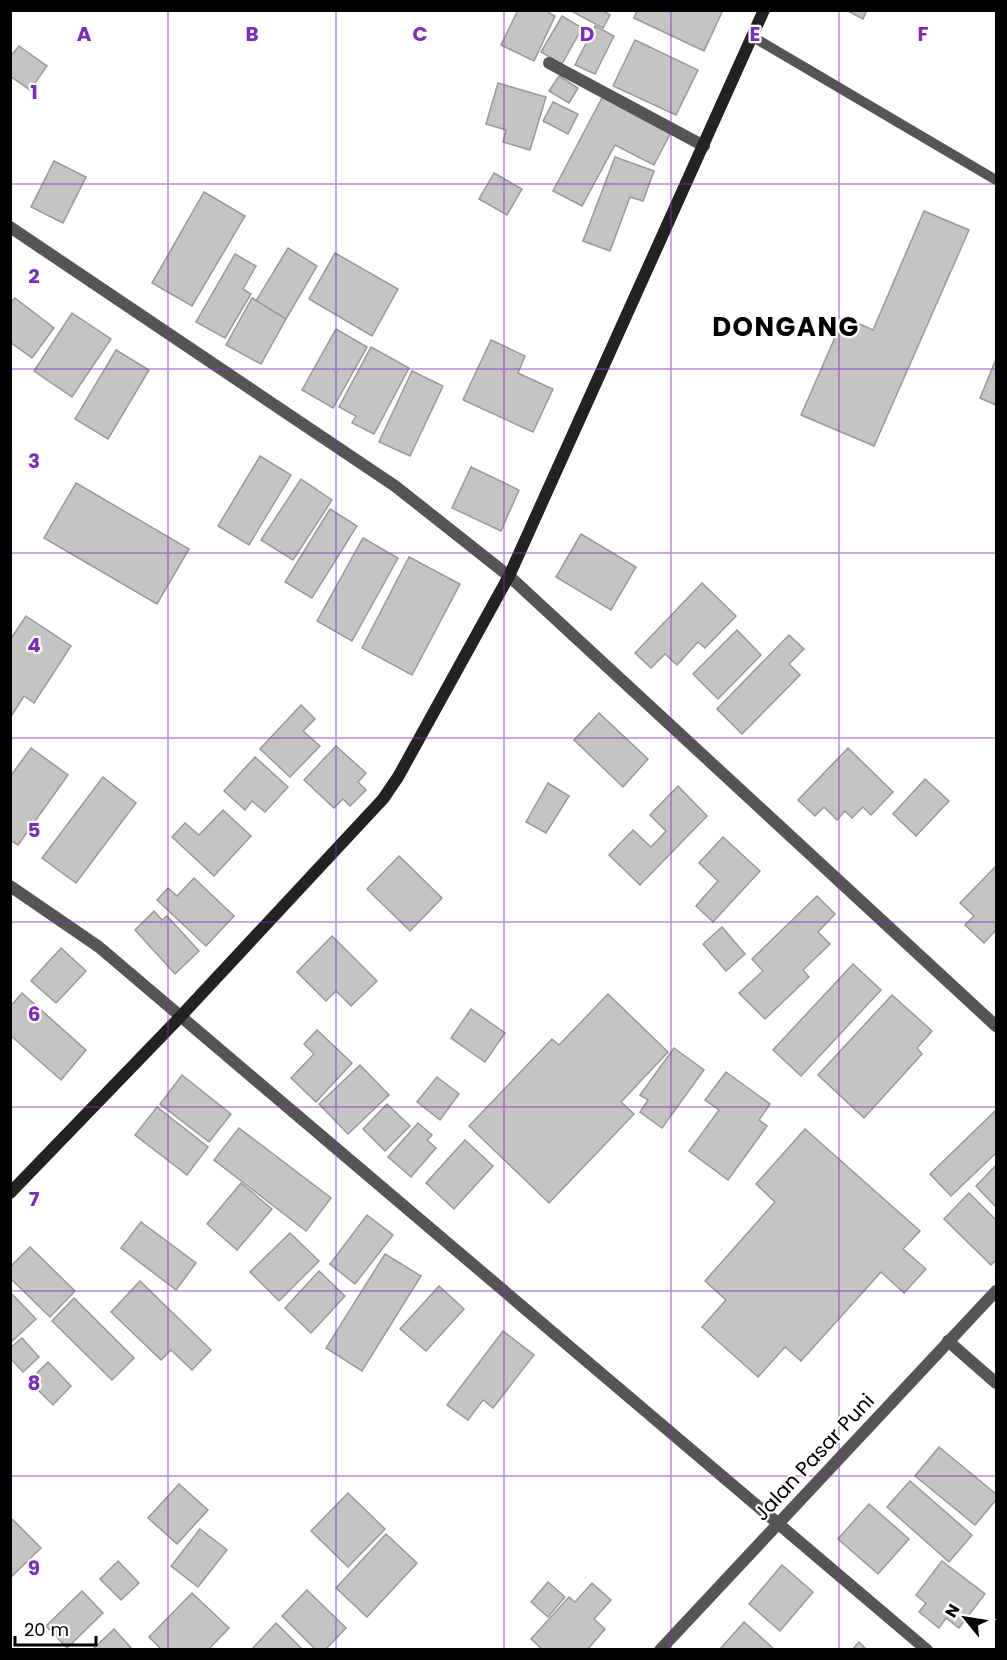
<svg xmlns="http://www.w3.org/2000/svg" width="1007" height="1660" font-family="Poppins,sans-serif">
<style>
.building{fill:#c4c4c4;stroke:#999;stroke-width:1.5}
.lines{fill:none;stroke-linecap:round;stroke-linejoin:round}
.lane{stroke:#555;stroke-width:10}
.street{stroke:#555;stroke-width:12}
.secondary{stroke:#222;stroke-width:12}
.grid{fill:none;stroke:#7b2cbf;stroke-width:1.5;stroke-opacity:0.55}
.labels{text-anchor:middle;stroke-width:4.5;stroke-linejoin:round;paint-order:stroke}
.street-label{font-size:20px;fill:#000;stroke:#fff}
.district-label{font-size:26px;font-weight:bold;letter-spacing:1.5px;fill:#000;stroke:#fff}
.grid-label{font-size:20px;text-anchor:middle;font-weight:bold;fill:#7b2cbf;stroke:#fff;stroke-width:4.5;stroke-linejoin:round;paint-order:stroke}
</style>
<rect width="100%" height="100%" fill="#fff"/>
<g class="building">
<path d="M518 10H551L549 13 555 16 534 61 501 45Z"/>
<path d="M574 10H602L610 15 603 28 573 12Z"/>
<path d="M637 10H723L704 51 634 18Z"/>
<path d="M846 10H867L863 19Z"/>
<path d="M562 16 582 28 562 64 541 52Z"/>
<path d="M595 26 614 36 595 74 575 65Z"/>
<path d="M635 40 698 70 676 115 613 86Z"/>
<path d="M19 46 47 66 30 90 10 76V57Z"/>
<path d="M559 76 578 88 569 103 549 91Z"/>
<path d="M498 83 546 97 530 150 503 142 506 130 486 124Z"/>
<path d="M603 96 671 132 654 165 615 145 582 206 553 191Z"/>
<path d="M553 102 578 114 568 134 543 121Z"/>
<path d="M615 157 654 171 643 201 630 197 610 251 583 241Z"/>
<path d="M54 161 86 177 63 223 31 207Z"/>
<path d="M494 173 522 189 507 215 479 199Z"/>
<path d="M204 192 245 216 192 306 152 283Z"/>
<path d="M924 211 969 230 874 446 801 415 844 317 873 330Z"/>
<path d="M288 248 317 266 286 319 256 301Z"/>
<path d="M335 253 398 289 372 336 309 299Z"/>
<path d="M235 254 256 266 243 289 251 294 225 338 196 322Z"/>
<path d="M15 298 54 328 32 358 10 342V303Z"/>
<path d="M252 298 286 319 261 364 226 345Z"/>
<path d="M72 313 111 339 72 397 34 371Z"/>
<path d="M336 329 367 347 333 408 302 390Z"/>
<path d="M491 340 525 356 518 373 553 389 533 432 463 400Z"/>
<path d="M371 347 409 368 374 434 352 423 356 416 339 407Z"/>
<path d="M116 350 149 370 108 439 75 419Z"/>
<path d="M996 359V405L980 398Z"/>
<path d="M412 371 443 386 410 456 379 442Z"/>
<path d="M260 456 291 475 249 545 218 526Z"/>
<path d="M471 467 519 490 501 531 452 508Z"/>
<path d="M301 479 332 500 293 560 261 540Z"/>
<path d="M76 483 189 549 157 604 44 538Z"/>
<path d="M330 509 357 526 312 598 285 582Z"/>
<path d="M581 534 636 567 611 610 556 577Z"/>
<path d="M363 538 398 558 352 641 317 621Z"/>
<path d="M409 557 460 584 412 675 362 648Z"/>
<path d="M702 583 736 616 705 648 698 642 677 665 665 654 651 668 635 653Z"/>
<path d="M26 616 71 646 34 703 24 696 12 715 10 714V640Z"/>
<path d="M737 630 761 655 718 699 693 674Z"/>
<path d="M789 635 804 649 789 664 800 675 742 734 717 709Z"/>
<path d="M301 705 315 719 303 731 320 746 290 777 260 749Z"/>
<path d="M599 713 648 759 623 787 574 740Z"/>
<path d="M336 746 366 773 358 782 366 790 350 806 343 799 334 808 304 780Z"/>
<path d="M31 748 68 775 18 845 10 840V777Z"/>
<path d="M848 748 893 792 871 815 863 807 852 818 845 811 837 820 824 807 815 816 798 800Z"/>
<path d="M255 757 288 787 265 812 252 801 245 810 224 791Z"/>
<path d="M103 777 136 803 76 883 42 858Z"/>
<path d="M925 779 949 801 916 836 893 814Z"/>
<path d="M548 783 569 796 546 833 526 822Z"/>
<path d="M678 786 707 816 640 885 609 855 633 830 651 847 666 831 650 815Z"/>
<path d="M223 810 251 836 214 876 172 837 185 823 199 835Z"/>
<path d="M723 837 760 871 713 922 696 906 718 881 699 863Z"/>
<path d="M399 856 442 898 410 931 367 889Z"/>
<path d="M996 866V930L984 943 965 925 974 916 960 903Z"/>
<path d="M194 878 234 916 206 946 157 900 168 888 177 896Z"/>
<path d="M817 896 835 914 818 932 830 944 803 970 809 977 765 1019 739 993 763 971 752 959Z"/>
<path d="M154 911 162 920 167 916 199 951 175 974 135 930Z"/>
<path d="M722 927 745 954 726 971 703 944Z"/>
<path d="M332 936 377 981 351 1006 336 991 326 1001 297 972Z"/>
<path d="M61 948 86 971 56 1003 31 981Z"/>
<path d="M853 964 881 990 801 1076 773 1050Z"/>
<path d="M22 993 86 1050 61 1080 10 1035V1007Z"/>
<path d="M608 994 668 1052 621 1102 634 1114 549 1203 469 1126 552 1039 559 1045Z"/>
<path d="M892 995 932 1031 917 1048 922 1054 864 1118 818 1075Z"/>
<path d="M471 1009 505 1033 485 1062 451 1038Z"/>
<path d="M317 1030 352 1063 316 1102 291 1078 314 1054 304 1044Z"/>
<path d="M674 1048 704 1070 662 1128 640 1112 648 1100 640 1095Z"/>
<path d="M360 1065 389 1095 348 1134 319 1104Z"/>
<path d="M726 1072 770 1104 759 1120 767 1126 728 1180 689 1151 719 1110 705 1100Z"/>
<path d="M182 1075 231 1114 209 1142 160 1104Z"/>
<path d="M437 1077 459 1094 440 1120 417 1102Z"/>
<path d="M387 1104 410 1126 385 1151 363 1129Z"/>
<path d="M157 1107 208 1147 187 1175 135 1135Z"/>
<path d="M996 1110V1153L951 1196 930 1174Z"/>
<path d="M418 1123 432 1135 427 1140 436 1148 411 1177 388 1157Z"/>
<path d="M239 1128 331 1198 306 1231 214 1160Z"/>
<path d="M805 1129 920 1231 903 1249 926 1269 904 1293 881 1272 801 1361 785 1347 758 1377 702 1327 726 1300 705 1281 775 1202 756 1184Z"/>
<path d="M465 1140 493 1166 454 1209 426 1183Z"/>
<path d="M996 1165V1207L976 1186Z"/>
<path d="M241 1183 272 1209 237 1250 207 1224Z"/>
<path d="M969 1193 996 1220V1260L991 1265 944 1219Z"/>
<path d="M367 1215 393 1235 355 1284 330 1264Z"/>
<path d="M141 1222 196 1263 176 1290 121 1248Z"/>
<path d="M290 1233 319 1261 279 1301 250 1272Z"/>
<path d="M30 1247 75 1291 50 1317 10 1278V1267Z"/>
<path d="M385 1254 421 1276 362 1371 326 1348Z"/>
<path d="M319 1271 345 1296 311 1333 285 1308Z"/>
<path d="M140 1281 211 1350 192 1370 171 1350 161 1360 111 1312Z"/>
<path d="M439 1286 464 1309 426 1351 400 1329Z"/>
<path d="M10 1292 36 1319 10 1343Z"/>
<path d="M74 1298 134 1358 112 1380 52 1321Z"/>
<path d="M503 1331 534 1355 493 1408 483 1400 468 1420 447 1405Z"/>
<path d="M22 1338 39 1357 23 1372 10 1358V1348Z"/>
<path d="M48 1362 71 1386 53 1405 29 1381Z"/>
<path d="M939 1447 996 1494V1500L975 1525 915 1476Z"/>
<path d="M910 1481 972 1535 949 1562 887 1507Z"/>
<path d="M179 1484 208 1510 177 1544 148 1518Z"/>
<path d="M348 1493 385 1529 348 1567 311 1531Z"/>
<path d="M869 1504 909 1539 878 1574 838 1539Z"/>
<path d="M11 1518 41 1548 10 1578V1519Z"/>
<path d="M200 1529 227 1550 198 1587 171 1566Z"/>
<path d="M386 1534 417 1563 367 1617 336 1588Z"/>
<path d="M118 1561 139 1583 121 1600 100 1579Z"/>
<path d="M942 1561 985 1594 959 1628 946 1618 939 1628 919 1612 926 1603 916 1595Z"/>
<path d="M782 1565 813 1592 780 1631 749 1604Z"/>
<path d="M548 1582 565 1597 548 1617 531 1602Z"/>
<path d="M592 1583 611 1600 594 1619 605 1629 587 1650H543L531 1639 569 1597 575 1602Z"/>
<path d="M307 1590 346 1628 325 1650H316L282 1616Z"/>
<path d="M82 1591 103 1613 67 1648 46 1626Z"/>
<path d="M192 1593 229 1628 208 1650H162L149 1637Z"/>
<path d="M744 1622 775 1650H723L721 1648Z"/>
<path d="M276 1623 303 1650H251Z"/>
<path d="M114 1629 133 1650H92Z"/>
<path d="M859 1642 867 1650H852Z"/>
</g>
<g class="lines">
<path class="lane" d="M753 37 996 180"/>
<g class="street">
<path d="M549 63 704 146"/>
<path d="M10 227 395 486 509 576 996 1026"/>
<path d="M10 886 99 947 927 1650"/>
<path d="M948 1341 996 1383"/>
<path d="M660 1650 996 1291"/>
</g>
<path class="secondary" d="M10 1193 180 1017 383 799 398 777 509 576 764 10"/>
</g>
<path class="grid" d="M168 10V1650M336 10V1650M504 10V1650M671 10V1650M839 10V1650M10 184H996M10 369H996M10 553H996M10 738H996M10 922H996M10 1107H996M10 1291H996M10 1476H996"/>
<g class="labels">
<g class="street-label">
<text transform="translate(814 1457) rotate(-47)" y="7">Jalan Pasar Puni</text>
</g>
<g class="district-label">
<text x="786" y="336">DONGANG</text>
</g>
</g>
<g class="grid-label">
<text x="84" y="41">A</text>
<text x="252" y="41">B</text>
<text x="420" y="41">C</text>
<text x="587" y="41">D</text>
<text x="755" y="41">E</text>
<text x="923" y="41">F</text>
<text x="34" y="99">1</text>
<text x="34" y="283">2</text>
<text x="34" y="468">3</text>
<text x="34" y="652">4</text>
<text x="34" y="837">5</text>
<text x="34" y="1021">6</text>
<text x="34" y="1206">7</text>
<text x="34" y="1390">8</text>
<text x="34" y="1575">9</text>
</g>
<rect width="1007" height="1660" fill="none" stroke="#000000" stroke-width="24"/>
<g transform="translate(965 1618) rotate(300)" stroke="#ffffff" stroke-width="4.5" paint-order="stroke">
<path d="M0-4.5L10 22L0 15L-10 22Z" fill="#000000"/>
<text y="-9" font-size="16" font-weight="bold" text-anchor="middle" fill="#000000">N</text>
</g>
<path d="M15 1636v9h81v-9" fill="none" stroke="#000000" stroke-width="3"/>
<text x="24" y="1636" font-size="18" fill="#000000" stroke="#ffffff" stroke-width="4.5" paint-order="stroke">20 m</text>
</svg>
